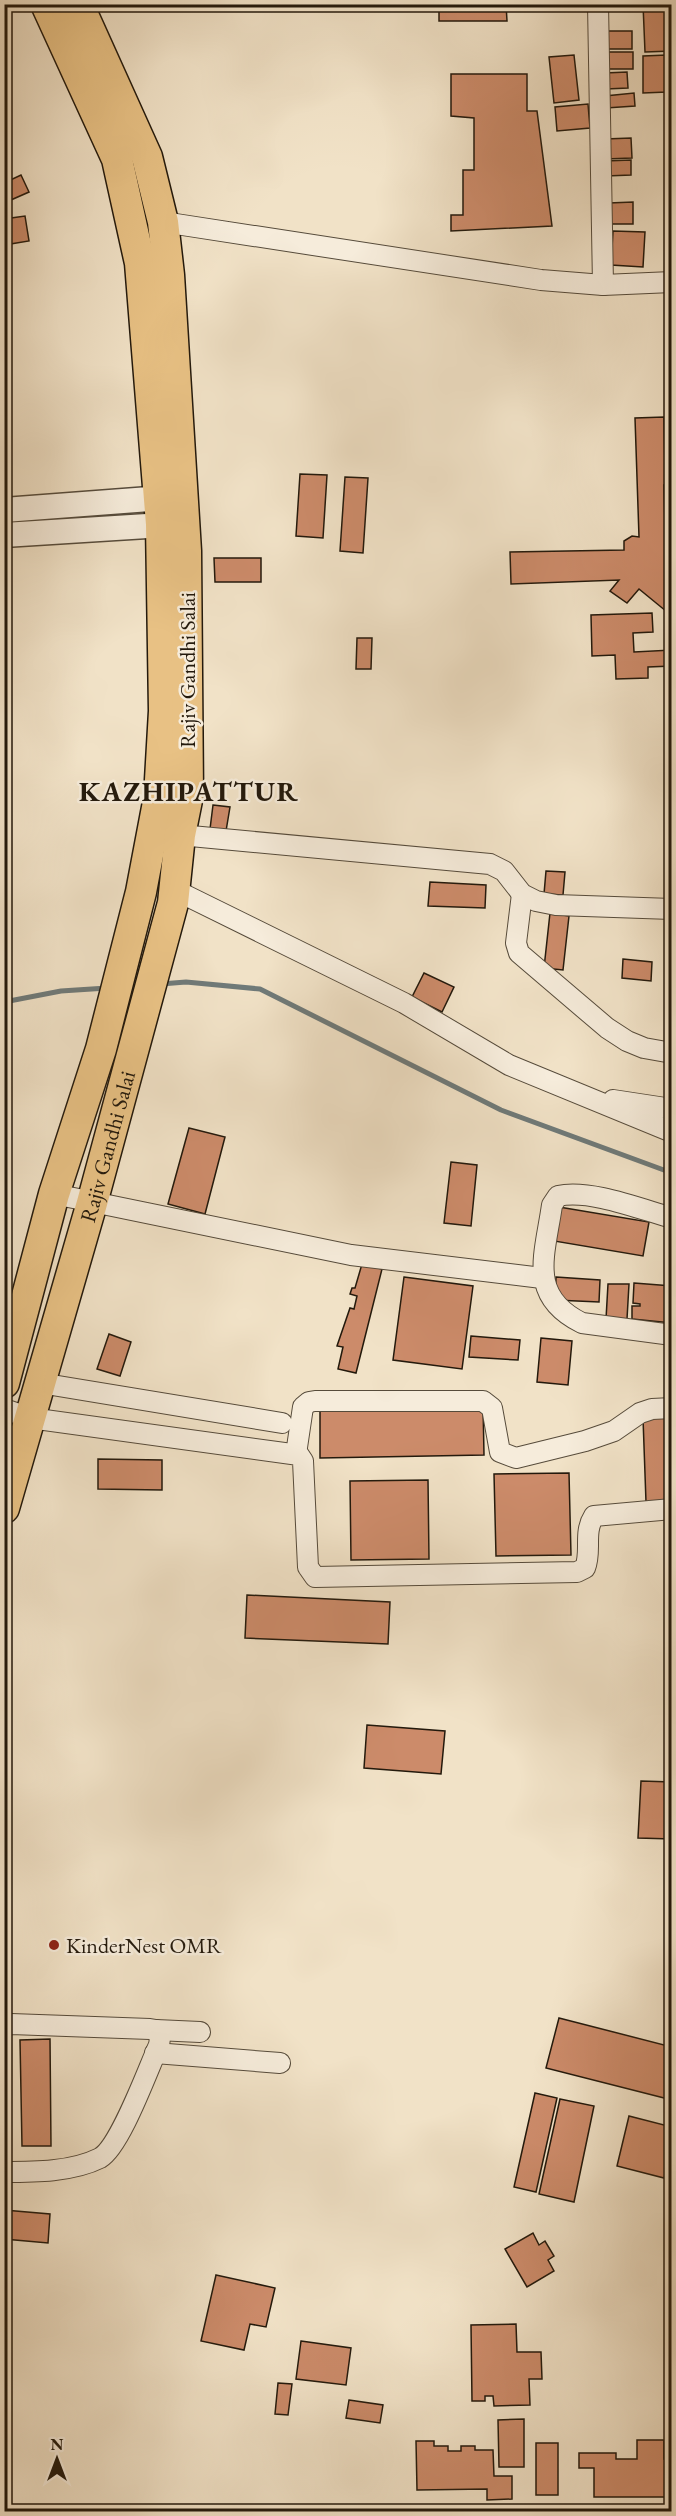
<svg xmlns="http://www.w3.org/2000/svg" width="676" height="2516" font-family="'EB Garamond',serif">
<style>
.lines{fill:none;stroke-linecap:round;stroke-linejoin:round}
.stream{stroke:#6f7a79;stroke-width:5}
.building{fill:#cc8b6a;stroke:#23190c;stroke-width:1.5}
.minor-casing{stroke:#564b3b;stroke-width:22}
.tertiary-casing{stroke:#564b3b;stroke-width:27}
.primary-casing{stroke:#23190c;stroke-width:33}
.minor{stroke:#f6ecdb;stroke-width:20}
.tertiary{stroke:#f6ecdb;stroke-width:24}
.primary{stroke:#e8c184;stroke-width:30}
.poi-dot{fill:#8f2418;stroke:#f6ecdb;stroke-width:2}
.labels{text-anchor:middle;stroke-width:5;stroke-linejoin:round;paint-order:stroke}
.street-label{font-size:22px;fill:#23190c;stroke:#f6ecdb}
.poi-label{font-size:22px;fill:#23190c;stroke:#f6ecdb;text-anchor:start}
.district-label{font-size:28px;font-weight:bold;letter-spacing:1.5px;fill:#23190c;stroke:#f6ecdb}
</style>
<rect width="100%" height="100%" fill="#f1e2c7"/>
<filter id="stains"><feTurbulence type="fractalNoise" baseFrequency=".00333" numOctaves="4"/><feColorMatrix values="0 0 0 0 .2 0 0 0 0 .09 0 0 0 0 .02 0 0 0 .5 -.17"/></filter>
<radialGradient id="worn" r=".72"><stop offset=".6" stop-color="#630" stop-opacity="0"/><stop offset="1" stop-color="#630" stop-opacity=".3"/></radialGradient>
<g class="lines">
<g class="stream">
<path d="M161 984 186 982 260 989 501 1110 672 1173"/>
<path d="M4 1002 61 991 107 988"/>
</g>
</g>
<g class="building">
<path d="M439 4H506L507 21H439Z"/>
<path d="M643 4H672V51L645 52Z"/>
<rect x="607" y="31" width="25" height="18"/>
<rect x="606" y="52" width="27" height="17"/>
<path d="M574 55 579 100 554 103 549 57Z"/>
<path d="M667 55V92L643 93V56Z"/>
<path d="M627 72 628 88 606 89 605 73Z"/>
<path d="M451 74H527V111H537L552 226 451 231V215H463V170H474V118L451 116Z"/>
<path d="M634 93 635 106 606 108 605 96Z"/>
<path d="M588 104 590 128 557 131 555 107Z"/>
<path d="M631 138 632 158 605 159V139Z"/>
<path d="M631 160V175L606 176 605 161Z"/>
<path d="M21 175 29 192 4 203V183Z"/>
<path d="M633 202V224H610L609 203Z"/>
<path d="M25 216 29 241 4 245V219Z"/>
<path d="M613 231 645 232 643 267 611 265Z"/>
<path d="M664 417 665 469 672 468V485H664L665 526H672V616L639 589 627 603 610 591 619 580 511 584 510 552 624 550V541L632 536 639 537 635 418Z"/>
<path d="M300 474 327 475 323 538 296 536Z"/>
<path d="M345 477 368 478 363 553 340 551Z"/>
<path d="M214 558H261V582H215Z"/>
<path d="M652 613 653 632 633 633 634 652 672 650V666L648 667V678L616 679 615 655 592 656 591 615Z"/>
<path d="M357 638H372L371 669H356Z"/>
<path d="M213 805 230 807 226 831 210 829Z"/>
<path d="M546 871 565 872 563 895 544 894Z"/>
<path d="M430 882 486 885 485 908 428 906Z"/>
<path d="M550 913 569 916 563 970 544 968Z"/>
<path d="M623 959 652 962 651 981 622 978Z"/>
<path d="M424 973 454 987 442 1012 412 997Z"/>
<path d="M672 1065V1103H667Z"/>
<path d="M189 1128 225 1137 205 1214 168 1204Z"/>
<path d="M451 1162 477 1165 471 1226 444 1223Z"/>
<path d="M559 1207 649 1222 643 1256 554 1241Z"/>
<path d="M362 1264 382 1269 356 1373 338 1369 343 1347 337 1346 350 1308 354 1309 357 1296 350 1294 352 1288H355Z"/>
<path d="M404 1277 473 1286 462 1369 393 1360Z"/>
<path d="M556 1277 600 1280 599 1302 555 1300Z"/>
<path d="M634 1283 672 1286V1323L632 1319V1306H640V1304L633 1303Z"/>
<path d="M608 1284H629L627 1319H606Z"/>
<path d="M109 1334 131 1342 120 1376 97 1369Z"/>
<path d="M471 1336 520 1340 518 1360 469 1357Z"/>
<path d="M541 1338 572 1341 568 1385 537 1382Z"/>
<path d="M483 1404 484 1455 320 1458V1407Z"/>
<path d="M672 1417V1501L646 1502 643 1418Z"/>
<path d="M98 1459 162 1460V1490L98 1489Z"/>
<path d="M569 1473 571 1555 496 1556 494 1474Z"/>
<path d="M428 1480 429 1559 351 1560 350 1481Z"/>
<path d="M247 1595 390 1602 388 1644 245 1638Z"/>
<path d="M367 1725 445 1731 441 1774 364 1768Z"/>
<path d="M641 1781 672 1782V1839L638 1838Z"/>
<path d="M559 2018 672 2047V2100L546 2068Z"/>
<path d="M50 2039 51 2146H22L20 2040Z"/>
<path d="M535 2093 557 2098 536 2192 514 2187Z"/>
<path d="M560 2099 594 2106 574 2202 539 2194Z"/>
<path d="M629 2116 672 2127V2148L664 2178 617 2166Z"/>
<path d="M4 2210 50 2214 48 2243 4 2239Z"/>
<path d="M533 2233 539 2245 545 2241 554 2256 548 2260 554 2271 527 2287 505 2249Z"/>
<path d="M216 2275 275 2288 266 2327 250 2324 244 2350 201 2341Z"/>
<path d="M516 2324 517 2352H541L542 2379H529L530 2405 494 2406 493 2396H485V2401H472L471 2325Z"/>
<path d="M301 2341 351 2348 346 2385 296 2379Z"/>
<path d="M278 2383 292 2384 288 2415 275 2414Z"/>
<path d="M349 2400 383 2405 380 2423 346 2418Z"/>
<path d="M524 2419V2467H499L498 2420Z"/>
<path d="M637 2440H664V2459H672V2497H594V2468H579V2453H616V2459H637Z"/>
<path d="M416 2441H434V2446H448V2451H461V2446H475V2450H493L494 2476H512V2499L487 2500V2489L417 2490Z"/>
<rect x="536" y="2443" width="22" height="52"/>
</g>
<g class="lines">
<g class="minor-casing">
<g id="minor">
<path d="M598 4 603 285"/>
<path d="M163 222 541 280 603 285 672 282"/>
<path d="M180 835 490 864 504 871 522 894 536 901 556 905 672 909"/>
<path d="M175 890 404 1003 509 1065 672 1132"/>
<path d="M522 894 516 943 519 953 607 1028 627 1041 644 1048 672 1053"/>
<path d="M613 1100 672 1109"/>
<path d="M54 1194 351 1255 542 1278"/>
<path d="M672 1218C640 1209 590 1189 558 1196L552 1205C545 1255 527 1296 582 1323L672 1335"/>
<path d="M40 1383 282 1423"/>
<path d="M4 1409 30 1418 299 1455 303 1461 308 1567 315 1577 577 1572 585 1568C592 1551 583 1533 594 1516L672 1509"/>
<path d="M296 1454 303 1407 309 1402 315 1401H483L492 1408 500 1452 516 1458 585 1441 614 1431 640 1413 652 1409 672 1408"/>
<path d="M4 2027 11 2024 150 2029 156 2030 160 2038 159 2045C148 2069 120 2147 100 2158 72 2172 35 2172 4 2172"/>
<path d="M156 2030 200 2032"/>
<path d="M155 2053 280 2063"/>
</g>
</g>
<g class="tertiary-casing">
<g id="tertiary">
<path d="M4 510 176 497"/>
<path d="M4 535 179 524"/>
</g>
</g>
<g class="primary-casing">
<g id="primary">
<path d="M4 1383 54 1194 101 1049 141 892 159 797 164 711 161 524 140 263 117 159 46 4"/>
<path id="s1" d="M4 1508 92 1203 173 903 180 835 188 795 186 551 169 275 163 222 147 157 78 4"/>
</g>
</g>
<use href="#minor" class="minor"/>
<use href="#tertiary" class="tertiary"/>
<use href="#primary" class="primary"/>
</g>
<circle class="poi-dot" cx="54" cy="1945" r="6"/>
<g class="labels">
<g class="street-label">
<text transform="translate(187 670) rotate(-90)" y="8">Rajiv Gandhi Salai</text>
<text dy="8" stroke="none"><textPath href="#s1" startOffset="376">Rajiv Gandhi Salai</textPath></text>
</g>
<g class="poi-label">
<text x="66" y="1953">KinderNest OMR</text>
</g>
<g class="district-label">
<text x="189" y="801">KAZHIPATTUR</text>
</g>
</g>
<rect width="676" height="2516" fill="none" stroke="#f1e2c7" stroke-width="24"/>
<rect x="6" y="6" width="664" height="2504" fill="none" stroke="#23190c" stroke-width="3"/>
<rect x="12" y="12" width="652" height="2492" fill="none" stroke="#23190c" stroke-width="1.5"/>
<g transform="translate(57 2459)" stroke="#f6ecdb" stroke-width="4.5" paint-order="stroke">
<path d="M0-4.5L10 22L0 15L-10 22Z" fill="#23190c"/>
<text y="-9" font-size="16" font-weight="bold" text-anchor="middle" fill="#23190c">N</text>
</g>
<rect width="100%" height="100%" filter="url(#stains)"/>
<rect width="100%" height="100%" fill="url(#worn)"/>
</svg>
